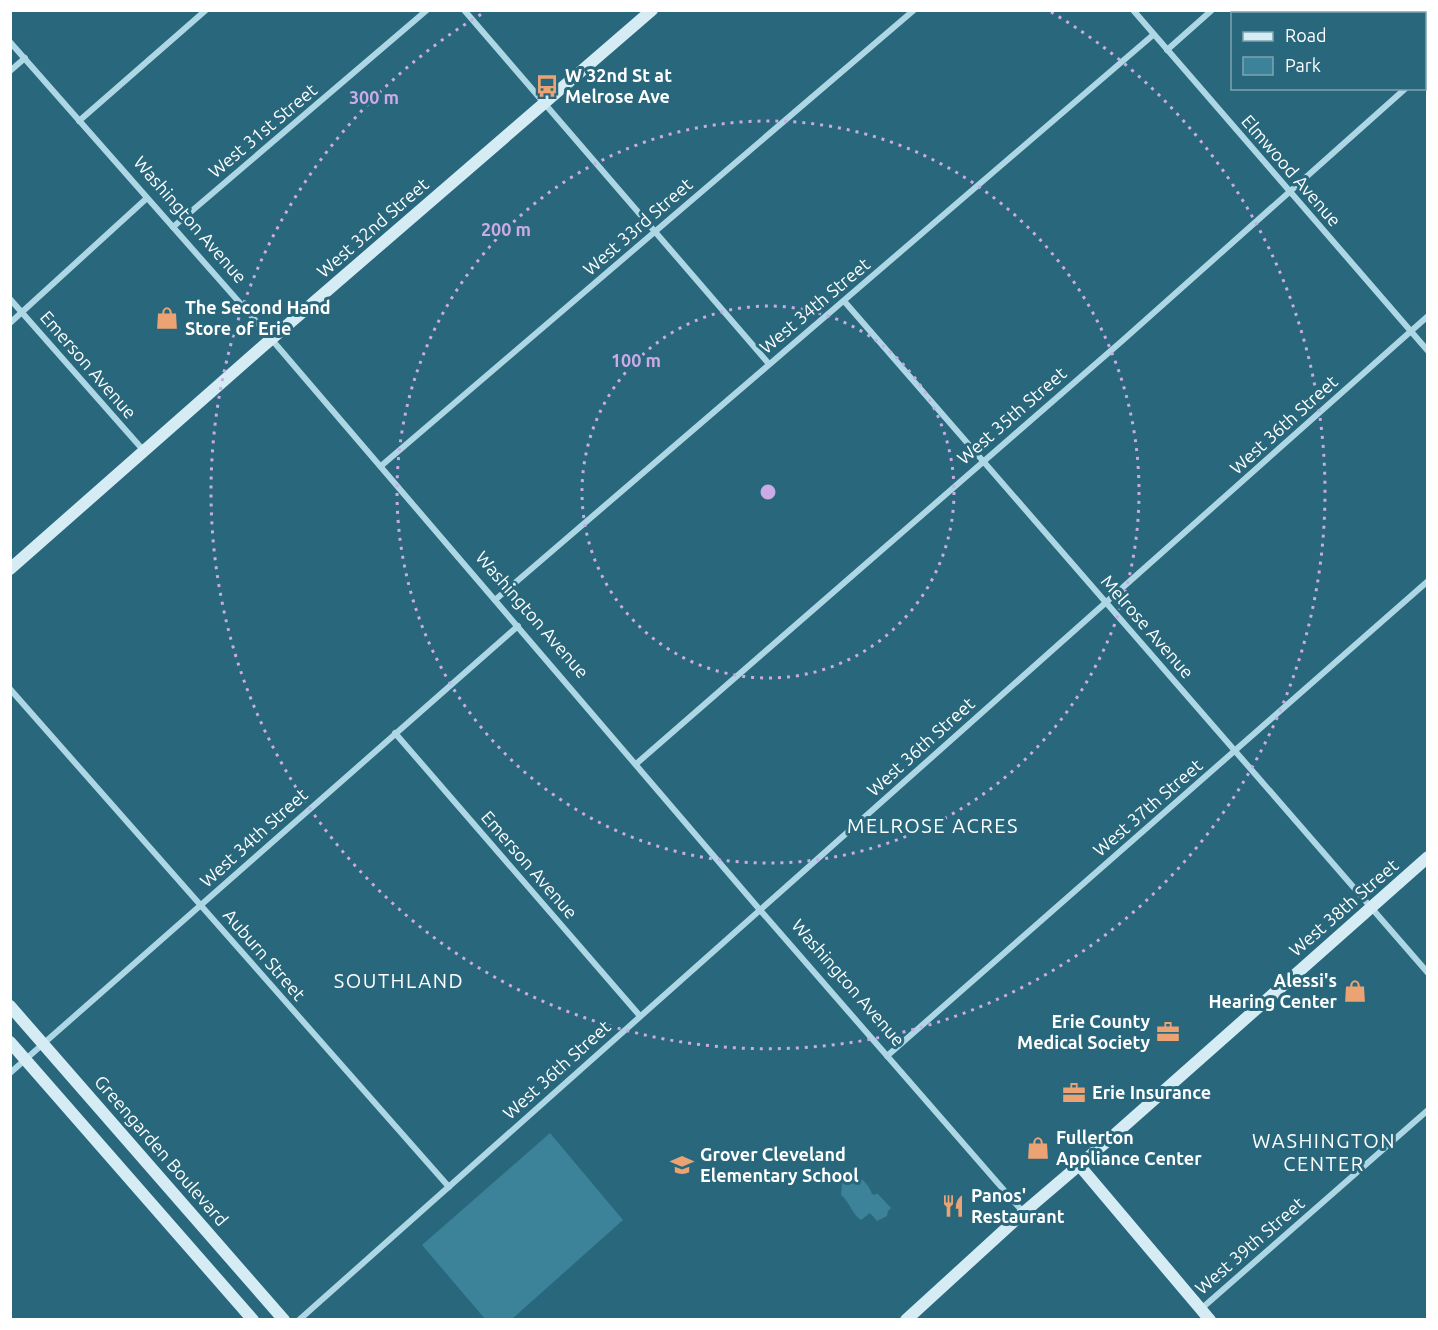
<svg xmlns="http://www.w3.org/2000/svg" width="1438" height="1330" font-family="Ubuntu,sans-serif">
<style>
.green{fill:#3c8399}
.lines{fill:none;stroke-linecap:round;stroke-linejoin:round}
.street{stroke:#add7e4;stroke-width:6}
.secondary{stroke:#d5ecf4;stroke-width:12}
.ring{fill:none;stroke:#caabe5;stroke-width:3;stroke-dasharray:3 6}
.labels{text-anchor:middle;stroke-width:6;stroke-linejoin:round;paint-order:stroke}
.poi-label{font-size:18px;font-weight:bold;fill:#fff;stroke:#28677c;text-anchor:start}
.street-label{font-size:18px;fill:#fff;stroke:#28677c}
.neighbourhood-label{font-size:20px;letter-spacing:1.5px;fill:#fff;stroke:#28677c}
.centre{fill:#caabe5;stroke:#28677c;stroke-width:3}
.ring-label{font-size:18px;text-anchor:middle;font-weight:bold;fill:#caabe5;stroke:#28677c;stroke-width:6;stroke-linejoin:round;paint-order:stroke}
</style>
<rect width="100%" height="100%" fill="#28677c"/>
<g class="green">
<path d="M550 1133 623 1220 512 1319H485L422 1245Z"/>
<path d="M856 1176C863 1178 870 1187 872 1194L875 1195 877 1193 891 1208 888 1211 887 1216 877 1221 870 1213 861 1220C851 1213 850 1202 841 1195L842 1183 846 1179Z"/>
</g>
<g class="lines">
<g class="street">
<path d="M464 10 769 364"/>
<path d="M1133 10 1428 351"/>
<path d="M10 42 261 327 760 910 1023 1212"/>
<path d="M1167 50 1212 10"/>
<path d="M10 71 25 58"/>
<path d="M1424 72 1428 70"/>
<path d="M79 121 206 10"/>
<path d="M173 227 427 10"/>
<path d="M10 299 144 451"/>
<path d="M844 301 1428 973"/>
<path d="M10 323 147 198"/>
<path d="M381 466 914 10"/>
<path d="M495 600 1153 35"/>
<path d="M10 689 449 1187"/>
<path d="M395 733 640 1016"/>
<path d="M636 764 1122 341 1406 88"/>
<path d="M887 1056 1428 581"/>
<path d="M10 1073 518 626"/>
<path d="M1201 1309 1428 1110"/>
<path d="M299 1320 1428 316"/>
</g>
<g class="secondary">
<path d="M10 569 262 347 652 10"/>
<path d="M10 1006 284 1320"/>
<path d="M10 1042 253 1320"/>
<path d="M1079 1165 1210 1320"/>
<path d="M906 1320 1023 1213 1105 1143 1428 857"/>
</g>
</g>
<g class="ring">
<circle cx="768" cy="492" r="186"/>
<circle cx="768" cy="492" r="371"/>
<path d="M1051 12A557 557 0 1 1 485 12"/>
</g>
<defs>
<g id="bus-bare" transform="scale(1.8)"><path d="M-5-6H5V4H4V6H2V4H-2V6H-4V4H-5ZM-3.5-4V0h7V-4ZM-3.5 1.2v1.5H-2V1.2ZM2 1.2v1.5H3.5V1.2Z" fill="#eba373" stroke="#28677c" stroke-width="2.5" paint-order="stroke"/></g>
<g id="shop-bare" transform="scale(1.8)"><path d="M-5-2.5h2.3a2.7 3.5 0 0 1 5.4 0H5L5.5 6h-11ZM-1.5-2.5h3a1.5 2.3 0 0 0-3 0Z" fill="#eba373" stroke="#28677c" stroke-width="2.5" paint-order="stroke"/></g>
<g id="office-bare" transform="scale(1.8)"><path d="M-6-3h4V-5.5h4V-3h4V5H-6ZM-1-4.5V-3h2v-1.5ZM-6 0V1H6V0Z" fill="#eba373" stroke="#28677c" stroke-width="2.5" paint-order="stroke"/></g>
<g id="school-bare" transform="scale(1.8)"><path d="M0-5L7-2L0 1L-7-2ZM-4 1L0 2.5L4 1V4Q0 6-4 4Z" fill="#eba373" stroke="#28677c" stroke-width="2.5" paint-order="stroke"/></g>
<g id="restaurant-bare" transform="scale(1.8)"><path d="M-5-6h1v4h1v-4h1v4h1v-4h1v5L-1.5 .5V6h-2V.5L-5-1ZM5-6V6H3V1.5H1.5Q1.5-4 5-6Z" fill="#eba373" stroke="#28677c" stroke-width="2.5" paint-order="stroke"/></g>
</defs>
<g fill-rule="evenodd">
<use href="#bus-bare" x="547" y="86"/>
<use href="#shop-bare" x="167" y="318"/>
<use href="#shop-bare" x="1355" y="991"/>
<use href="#office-bare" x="1168" y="1032"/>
<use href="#office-bare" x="1074" y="1093"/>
<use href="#shop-bare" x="1038" y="1148"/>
<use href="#school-bare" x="682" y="1165"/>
<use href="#restaurant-bare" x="953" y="1206"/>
</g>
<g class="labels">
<g class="poi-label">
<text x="565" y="82">W 32nd St at<tspan x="565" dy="21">Melrose Ave</tspan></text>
<text x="185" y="314">The Second Hand<tspan x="185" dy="21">Store of Erie</tspan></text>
<text x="1337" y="987" text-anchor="end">Alessi's<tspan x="1337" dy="21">Hearing Center</tspan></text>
<text x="1150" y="1028" text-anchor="end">Erie County<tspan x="1150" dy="21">Medical Society</tspan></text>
<text x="1092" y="1099">Erie Insurance</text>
<text x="1056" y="1144">Fullerton<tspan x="1056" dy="21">Appliance Center</tspan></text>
<text x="700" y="1161">Grover Cleveland<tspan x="700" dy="21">Elementary School</tspan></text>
<text x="971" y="1202">Panos'<tspan x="971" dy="21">Restaurant</tspan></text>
</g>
<g class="street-label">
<text transform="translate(263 131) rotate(-40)" y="6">West 31st Street</text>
<text transform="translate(1291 171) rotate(49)" y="6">Elmwood Avenue</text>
<text transform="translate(190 220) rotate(49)" y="6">Washington Avenue</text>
<text transform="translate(638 227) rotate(-41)" y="6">West 33rd Street</text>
<text transform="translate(373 228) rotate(-41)" y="6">West 32nd Street</text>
<text transform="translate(815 306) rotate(-40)" y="6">West 34th Street</text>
<text transform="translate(88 365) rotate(49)" y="6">Emerson Avenue</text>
<text transform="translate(1012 416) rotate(-41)" y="6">West 35th Street</text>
<text transform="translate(1284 425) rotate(-42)" y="6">West 36th Street</text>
<text transform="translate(532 615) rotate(49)" y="6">Washington Avenue</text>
<text transform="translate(1147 627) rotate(49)" y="6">Melrose Avenue</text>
<text transform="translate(921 747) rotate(-42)" y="6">West 36th Street</text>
<text transform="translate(1148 808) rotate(-41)" y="6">West 37th Street</text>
<text transform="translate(254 838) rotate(-42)" y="6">West 34th Street</text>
<text transform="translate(529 865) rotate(49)" y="6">Emerson Avenue</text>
<text transform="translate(1344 908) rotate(-41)" y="6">West 38th Street</text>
<text transform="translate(264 955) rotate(49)" y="6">Auburn Street</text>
<text transform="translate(848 983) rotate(49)" y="6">Washington Avenue</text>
<text transform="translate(557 1070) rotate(-42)" y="6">West 36th Street</text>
<text transform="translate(161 1151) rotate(49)" y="6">Greengarden Boulevard</text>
<text transform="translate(1250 1246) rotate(-41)" y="6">West 39th Street</text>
</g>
<g class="neighbourhood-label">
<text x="933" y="833">MELROSE ACRES</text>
<text x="399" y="988">SOUTHLAND</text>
<text x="1324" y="1148">WASHINGTON<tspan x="1324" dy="23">CENTER</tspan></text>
</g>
</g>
<circle cx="768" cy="492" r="9" class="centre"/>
<g class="ring-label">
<text x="374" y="104">300 m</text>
<text x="506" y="236">200 m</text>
<text x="636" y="367">100 m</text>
</g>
<rect width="1438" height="1330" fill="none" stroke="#ffffff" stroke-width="24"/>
<rect x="1231" y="12" width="195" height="78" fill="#28677c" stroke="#7ea4b0" stroke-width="1.5"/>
<rect x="1243" y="32" width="30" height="9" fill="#d5ecf4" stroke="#7ea4b0" stroke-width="1.5"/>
<text x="1285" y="42" font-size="18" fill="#ffffff">Road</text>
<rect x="1243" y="57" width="30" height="18" fill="#3c8399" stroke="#7ea4b0" stroke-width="1.5"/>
<text x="1285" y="72" font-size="18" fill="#ffffff">Park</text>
</svg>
